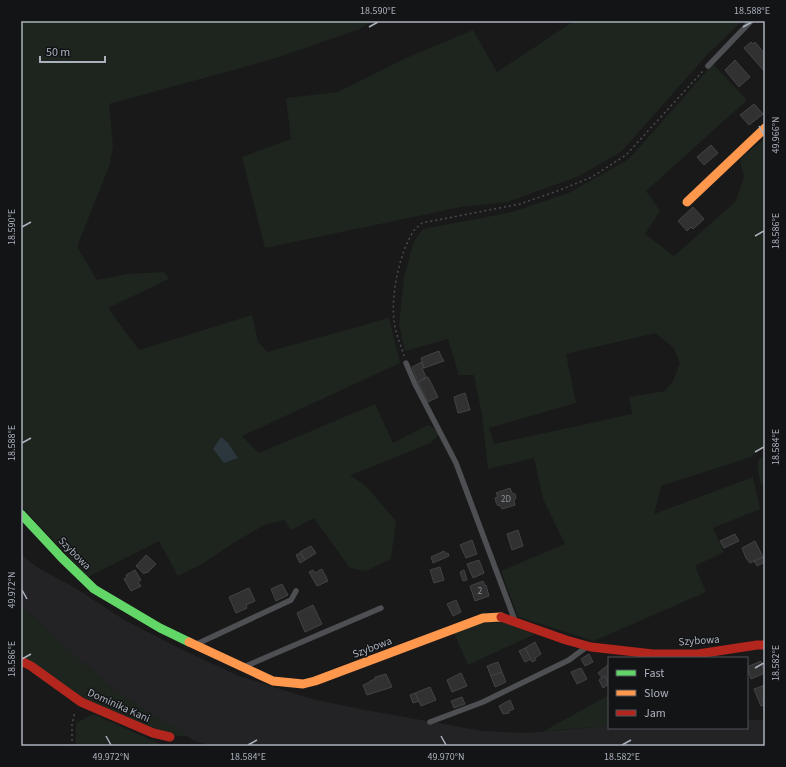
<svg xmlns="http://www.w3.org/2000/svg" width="786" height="767" font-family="'Source Sans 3',sans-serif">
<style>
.built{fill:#232326}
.green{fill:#1d251e;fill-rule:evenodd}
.water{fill:#2b363d}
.building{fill:#313132;stroke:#424346}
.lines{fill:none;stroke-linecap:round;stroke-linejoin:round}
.path{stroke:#494b4e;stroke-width:1.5;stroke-dasharray:2 3;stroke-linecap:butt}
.lane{stroke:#4d4f53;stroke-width:5.5}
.fast{stroke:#63d668;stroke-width:9}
.slow{stroke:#ff974d;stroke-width:9}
.jam{stroke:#b3261e;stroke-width:9}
.ticks{fill:none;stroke:#aab0bc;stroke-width:1.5}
.labels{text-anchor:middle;stroke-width:3;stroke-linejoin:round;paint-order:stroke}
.number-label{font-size:9px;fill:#8c909a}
.street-label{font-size:11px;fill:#aab0bc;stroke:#131416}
.neatline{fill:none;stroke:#aab0bc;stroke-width:1.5}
.ticks-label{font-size:10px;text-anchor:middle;fill:#aab0bc}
</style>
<rect width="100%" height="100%" fill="#19191a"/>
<path class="built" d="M21 555 40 569 72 586 126 621 185 651 239 676 312 699 365 710 483 731 525 733 609 726V728H747V720H765V746H212L195 741 113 690 21 606Z"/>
<g class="green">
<path d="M21 21H372L360 29 273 59 109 104 113 146 110 164 77 247 97 280 128 274 164 272 169 279 108 308 139 350 252 315 258 341 267 352 389 318 400 363 242 436 259 453 375 404 393 443 428 425 441 433 430 443 379 464 350 475 366 486 396 521 391 559 366 571 350 568 314 518 291 530 284 520 264 525 232 544 202 564 178 576 159 541 88 577 21 506Z"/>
<path d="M574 21H742L706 56 622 151 579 176 507 202 461 207 265 248 242 157 291 139 286 98 338 92 404 59 473 30 497 72Z"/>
<path d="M713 64 747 100 646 191 660 211 645 234 674 256 735 202 744 178 740 159 765 138V445L751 457 661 486 654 514 753 477 760 509 713 528 724 552 695 566 706 592 594 641 518 617 501 571 565 544 543 499 534 458 488 469 482 416 474 375H459L448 339 405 351 399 325 404 278 413 243 423 229 512 212 569 193 629 159ZM655 333 673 347 680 363 673 381 665 391 629 397 632 414 494 444 489 428 576 403 566 354Z"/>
<path d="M765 455V483L761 485 758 471V461Z"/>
<path d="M21 606 113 690 188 736H166L90 703 21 657Z"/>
<path d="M503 622 535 634 468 665 454 633 482 623Z"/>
<path d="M609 695V726L544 731Z"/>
<path d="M93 714 165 746H76V723Z"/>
</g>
<path class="water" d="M221 437 228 443 238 458 224 463 213 449Z"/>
<g class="building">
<path d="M751 42 753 44 755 42 765 54V72L744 48Z"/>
<path d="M735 60 750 77 739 87 725 70Z"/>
<path d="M754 104 763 114 749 125 740 115Z"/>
<path d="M711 145 718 153 704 165 697 157Z"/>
<path d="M693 207 704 219 693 229 691 227 687 231 678 221Z"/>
<path d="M439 351 442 359H443L444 361 424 368 421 358Z"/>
<path d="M422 362 424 368H422L426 377 418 382 412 367Z"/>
<path d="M428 377 438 397 428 402 418 382Z"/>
<path d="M465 393 470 410 458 413 454 397Z"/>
<path d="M510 488 512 493 515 494 516 498 514 500 515 505 502 509 500 505 498 506 496 502 495 498 498 497 496 493Z"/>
<path d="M518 530 523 546 512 550 507 534Z"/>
<path d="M735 534 739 541 724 548 720 541Z"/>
<path d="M472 540 477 554 466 558 460 545Z"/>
<path d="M755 541 763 557 750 563 746 558 742 548Z"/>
<path d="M311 546 316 553 305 560 300 552Z"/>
<path d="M444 551 446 554 448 553 449 556 433 563 431 557Z"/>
<path d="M300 553 305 560 300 563 296 555Z"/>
<path d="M146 555 156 564 147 573 146 572 144 574 136 566Z"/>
<path d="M763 557 765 562 757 566 754 561Z"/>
<path d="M479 560 484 573 473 578 467 564Z"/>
<path d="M440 567 444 580 434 583 430 570Z"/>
<path d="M322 569 328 581 317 586 309 572 313 570 315 573Z"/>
<path d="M135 570 141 580 138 582 141 586 131 591 124 579 127 577 126 575Z"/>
<path d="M464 570 467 580 463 581 460 572Z"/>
<path d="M483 581 485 586 486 585 489 596 475 601 470 586Z"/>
<path d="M282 584 288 595 276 601 271 589Z"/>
<path d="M249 588 255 601 246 605 247 608 236 613 229 597Z"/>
<path d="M456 600 461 612 453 616 447 604Z"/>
<path d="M313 605 322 624 305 632 297 613Z"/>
<path d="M535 642 541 654 535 658 536 660 532 662 525 648Z"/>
<path d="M525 648 531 659 525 662 519 651Z"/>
<path d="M589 654 593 662 585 666 581 659Z"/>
<path d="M761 661 765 673 751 679 747 667Z"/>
<path d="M498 662 502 672 491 676 487 666Z"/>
<path d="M609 664V683L605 676 602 678 598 673Z"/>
<path d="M581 668 587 679 577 684 571 672Z"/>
<path d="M502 672 506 682 495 687 491 676Z"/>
<path d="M461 673 467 686 452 692 447 680Z"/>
<path d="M386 674 392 687 367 695 363 685 370 682V681L375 679V677Z"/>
<path d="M605 676 609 684 603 688 599 680Z"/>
<path d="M765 685V697L762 699 765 705 761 706 754 689Z"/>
<path d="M430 687 436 700 421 706 415 693Z"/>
<path d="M415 693 419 701 413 703 410 695Z"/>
<path d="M462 697 465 704 454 708 451 701Z"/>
<path d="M510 700 514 709 509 711V713L503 714 499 706Z"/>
</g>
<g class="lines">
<g class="path">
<path d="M404 356C401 345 395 332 394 321 391 295 399 254 413 232 415 228 419 226 422 223L520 204 560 190 592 177 626 155 703 71"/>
<path d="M72 746V724L75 712"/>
</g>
<g class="lane">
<path d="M708 66 751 21"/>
<path d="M406 363 415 384 456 463 514 618"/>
<path d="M199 643 291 600 296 591"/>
<path d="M246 666 381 608"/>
<path d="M430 722 483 702 569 660 585 648"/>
</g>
<path class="fast" d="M21 514 62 558 94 589 160 628 189 642"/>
<g class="slow">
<path d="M687 202 765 128"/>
<path d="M189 642 273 681 303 684 315 681 483 618 501 617"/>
</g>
<g class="jam">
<path d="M501 617 566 640 591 647 653 654H698L757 645H765"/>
<path d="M21 661 31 666 81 702 153 733 170 737"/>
</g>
</g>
<path class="ticks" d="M369 27 378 22M743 27 752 22M759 126 764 135M22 227 31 222M755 236 764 231M22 443 31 438M755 452 764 447M22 590 27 599M22 659 31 654M755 668 764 663M106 736 111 745M441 736 446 745M248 745 257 740M622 745 631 740"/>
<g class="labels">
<g class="number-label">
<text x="506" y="502">2D</text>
<text x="480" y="594">2</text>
</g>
<g class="street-label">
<text transform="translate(75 553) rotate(45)" y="4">Szybowa</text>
<text transform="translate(699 640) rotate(-4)" y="4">Szybowa</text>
<text transform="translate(372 647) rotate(-21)" y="4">Szybowa</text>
<text transform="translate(119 705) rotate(24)" y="4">Dominika Kani</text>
</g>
</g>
<rect width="786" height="767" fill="none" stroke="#131416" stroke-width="44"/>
<rect x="608" y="657" width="140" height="72" fill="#131416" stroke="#4f5258"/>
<rect x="616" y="670" width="20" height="6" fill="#63d668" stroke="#4f5258"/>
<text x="644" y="677" font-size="12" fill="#aab0bc">Fast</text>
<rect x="616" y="690" width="20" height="6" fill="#ff974d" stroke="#4f5258"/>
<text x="644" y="697" font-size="12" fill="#aab0bc">Slow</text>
<rect x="616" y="710" width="20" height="6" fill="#b3261e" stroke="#4f5258"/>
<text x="644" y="717" font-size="12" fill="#aab0bc">Jam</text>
<path d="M40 56v6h65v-6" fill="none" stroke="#aab0bc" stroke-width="2"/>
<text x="46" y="56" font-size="12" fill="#aab0bc" stroke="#131416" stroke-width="3" paint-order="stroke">50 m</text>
<rect x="22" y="22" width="742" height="723" class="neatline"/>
<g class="ticks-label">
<text x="378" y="14">18.590°E</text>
<text x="752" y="14">18.588°E</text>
<text transform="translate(775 135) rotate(-90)" y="4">49.966°N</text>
<text transform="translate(11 227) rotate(-90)" y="4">18.590°E</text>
<text transform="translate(775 231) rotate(-90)" y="4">18.586°E</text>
<text transform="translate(11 443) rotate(-90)" y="4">18.588°E</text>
<text transform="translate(775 447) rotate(-90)" y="4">18.584°E</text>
<text transform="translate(11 590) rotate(-90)" y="4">49.972°N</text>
<text transform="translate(11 659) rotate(-90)" y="4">18.586°E</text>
<text transform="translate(775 663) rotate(-90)" y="4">18.582°E</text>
<text x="111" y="760">49.972°N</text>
<text x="248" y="760">18.584°E</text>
<text x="446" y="760">49.970°N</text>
<text x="622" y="760">18.582°E</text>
</g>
</svg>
